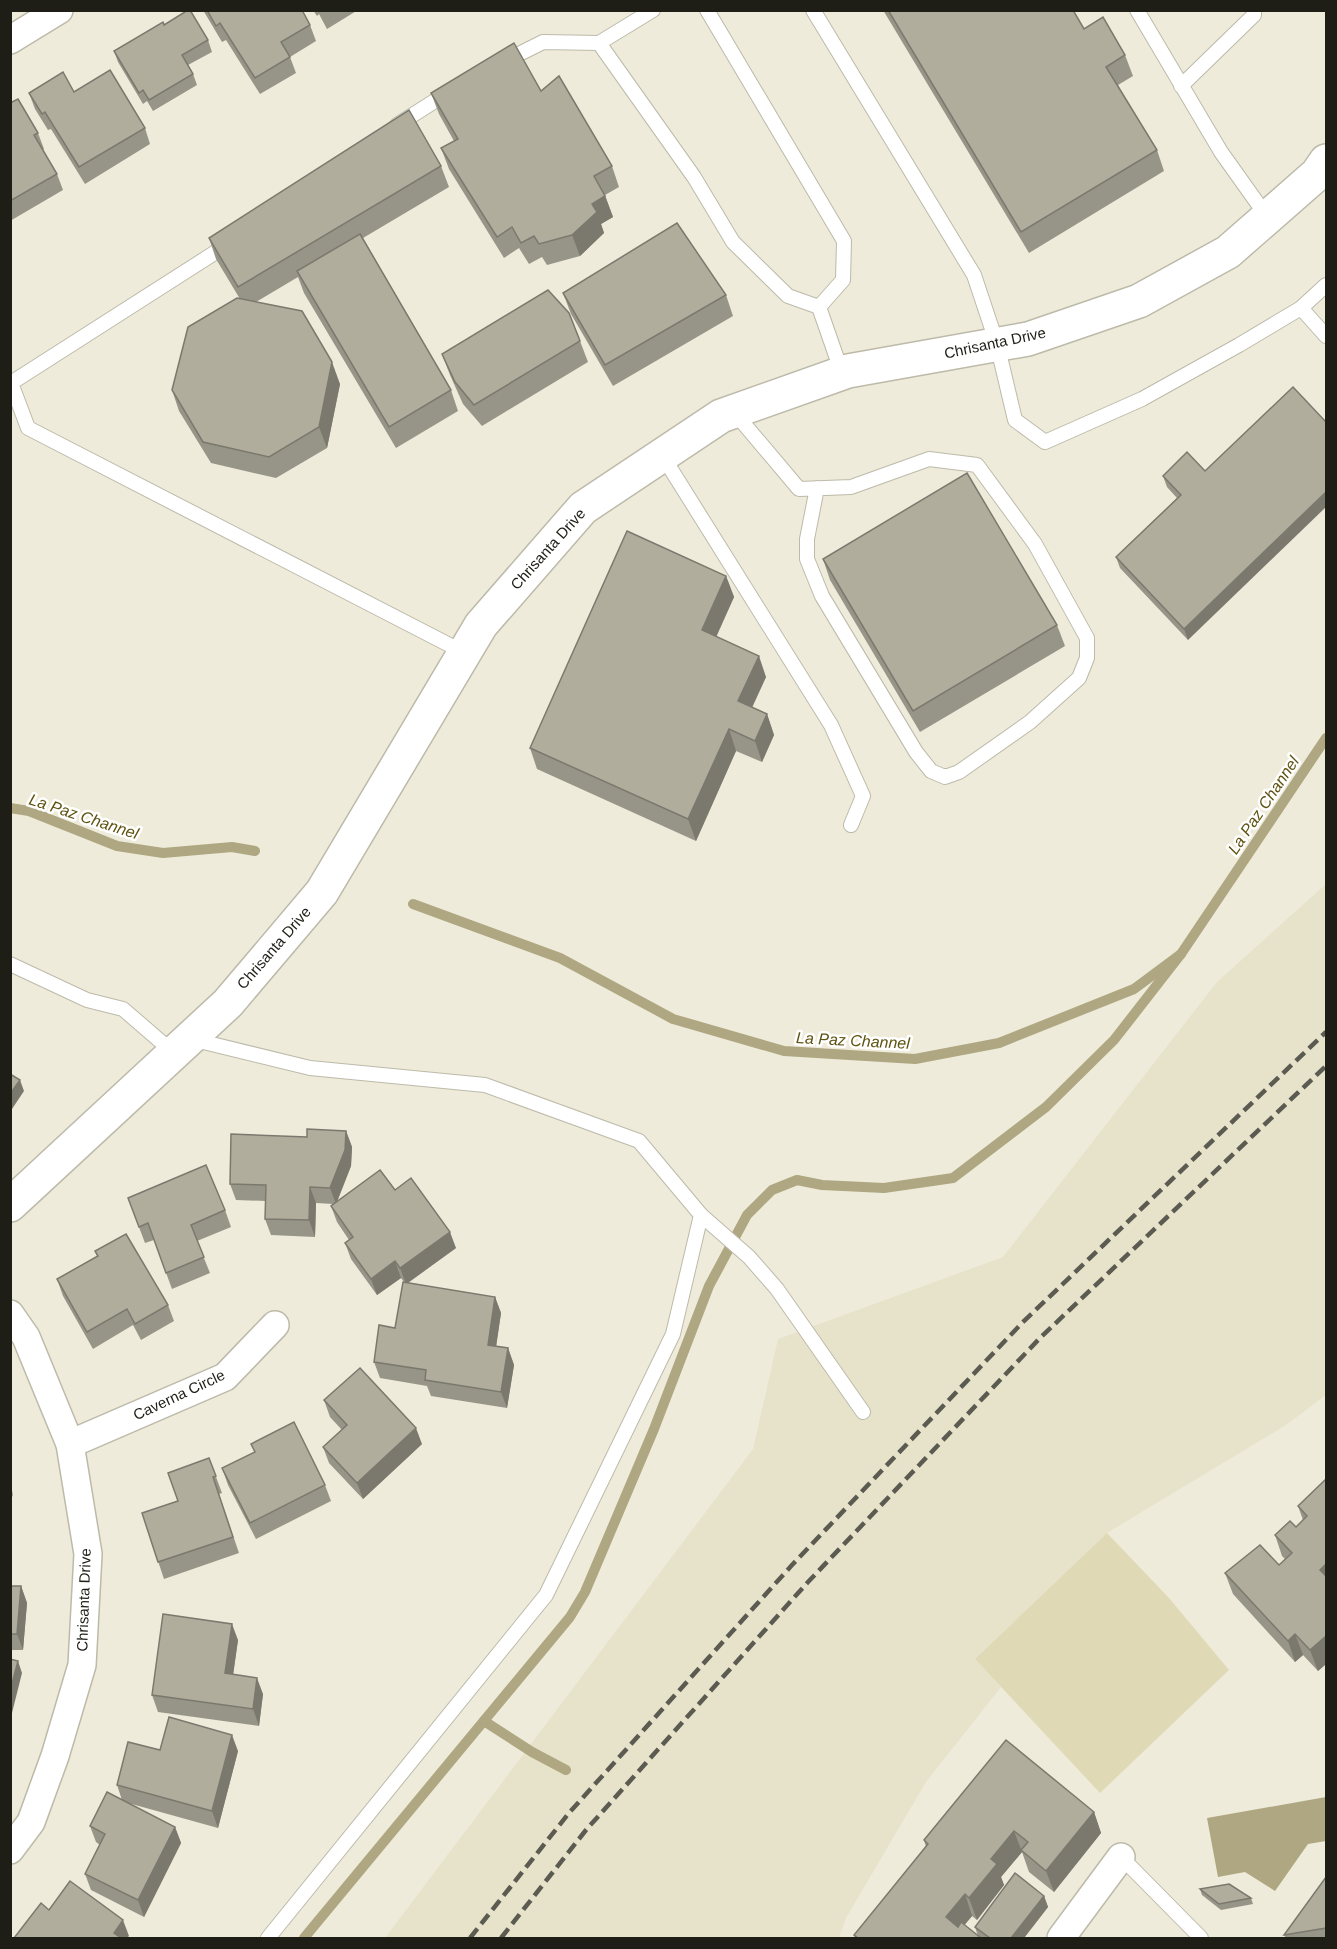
<svg xmlns="http://www.w3.org/2000/svg" width="1337" height="1949" font-family="Arial,sans-serif">
<style>
.built{fill:#e7e3ca}
.green{fill:#e0d9b6}
.water{fill:#afa781}
.lines{fill:none;stroke-linecap:round;stroke-linejoin:round}
.stream{stroke:#afa781;stroke-width:10}
.lane-casing{stroke:#bdbaaa;stroke-width:16}
.street-casing{stroke:#bdbaaa;stroke-width:30}
.secondary-casing{stroke:#bdbaaa;stroke-width:36}
.lane{stroke:#fff;stroke-width:14}
.street{stroke:#fff;stroke-width:27}
.secondary{stroke:#fff;stroke-width:33}
.rail{stroke:#5c5b51;stroke-width:4.5;stroke-dasharray:12 6;stroke-linecap:butt}
.wall{fill:#979587}
.shaded-wall{fill:#7b796e}
.building{fill:#b0ad9d;stroke:#7b796e;stroke-width:1.5}
.labels{text-anchor:middle;stroke-width:5;stroke-linejoin:round;paint-order:stroke}
.street-label{font-size:15px;fill:#1e1d16;stroke:#fff}
.water-label{font-size:16px;font-style:italic;fill:#5f5311;stroke:#fff}
</style>
<rect width="100%" height="100%" fill="#eeebda"/>
<path class="built" d="M1326 884V1395L1286 1425 1107 1533 975 1659 1001 1687 926 1782 846 1918 839 1938H385L753 1449 778 1339 1003 1257 1217 982Z"/>
<path class="green" d="M1107 1533 1169 1598 1229 1670 1100 1793 975 1659Z"/>
<path class="water" d="M1326 1797V1841L1308 1844 1275 1891 1245 1872 1218 1877 1207 1818Z"/>
<g class="lines">
<g class="stream">
<path d="M10 808 29 811 117 846 163 853 232 847 255 851"/>
<path d="M413 904 560 958 673 1019 784 1051 915 1059 999 1043 1134 989 1181 954 1326 738"/>
<path d="M484 1721 532 1752 566 1770"/>
<path d="M304 1938 570 1617 585 1592 654 1429 709 1286 747 1215 772 1190 797 1180 822 1185 884 1188 953 1178 1046 1107 1114 1040 1181 954"/>
</g>
<g class="lane-casing">
<g id="lane">
<path d="M653 10 599 43 694 177 733 242 788 296 819 307"/>
<path d="M707 10 844 241 843 280 819 307 842 373"/>
<path d="M813 10 974 275 997 344 1015 420 1045 442 1142 399 1239 345 1301 308 1326 336"/>
<path d="M1137 10 1221 152 1268 218"/>
<path d="M505 61 543 42 599 43"/>
<path d="M1181 86 1254 15V10"/>
<path d="M397 125 449 92"/>
<path d="M226 242 219 250 11 383 28 428 465 653"/>
<path d="M1301 308 1326 285"/>
<path d="M734 412 799 489 851 487 929 459 977 465 1035 544 1087 638V658L1079 678 1030 722 959 772 945 777 931 771 916 752 822 596 807 559V539L817 488"/>
<path d="M662 455 831 725 863 796 851 825"/>
<path d="M10 964 87 1000 123 1009 174 1053"/>
<path d="M191 1039 310 1068 485 1085 639 1141 701 1215 673 1334 546 1595 268 1938"/>
<path d="M701 1215 749 1257 777 1289 863 1412"/>
<path d="M1121 1857 1201 1938"/>
</g>
</g>
<g class="street-casing">
<g id="street">
<path d="M10 40 59 10"/>
<path d="M10 1314 26 1337 70 1444 88 1554 82 1665 55 1756 31 1822 10 1850"/>
<path d="M70 1444 225 1377 275 1325"/>
<path d="M1061 1938 1121 1857"/>
</g>
</g>
<g class="secondary-casing">
<path id="secondary" d="M10 1205 228 1003 322 892 481 625 583 508 721 416 848 371 1028 339 1139 301 1228 252 1317 174 1326 161"/>
</g>
<use href="#lane" class="lane"/>
<use href="#street" class="street"/>
<use href="#secondary" class="secondary"/>
<g class="rail">
<path d="M470 1938 569 1813 792 1565 1022 1323 1326 1032"/>
<path d="M501 1938 586 1830 808 1582 1040 1338 1326 1066"/>
</g>
</g>
<g class="wall">
<path d="M203 10H302L310 25 316 41 290 57 296 73 260 94 226 40 222 42Z"/>
<path d="M313 10H358L327 29 319 14 317 16Z"/>
<path d="M883 10H1073L1084 29 1125 55 1133 76 1118 85 1157 150 1164 171 1029 253Z"/>
<path d="M164 25 208 40 212 52 188 65 193 74 197 85 153 111 147 101 143 104 118 62 114 51Z"/>
<path d="M541 91 612 166 619 187 605 195 613 217 601 224 604 233 580 256 547 265 542 257 529 264 519 248 504 258 449 169 441 148 454 141 439 114 431 93Z"/>
<path d="M29 93 145 128 150 144 85 184 51 129 48 130 35 109Z"/>
<path d="M10 103 38 133 44 149 43 150 57 174 63 190 10 221Z"/>
<path d="M441 166 449 187 363 238 451 390 458 411 396 448 304 293 298 277 256 302 340 384 327 448 276 478 211 463 179 411 172 390 240 299 216 259 209 238Z"/>
<path d="M563 293 726 295 733 316 613 386 571 314Z"/>
<path d="M580 341 588 362 482 426 463 404 450 375 442 354Z"/>
<path d="M1205 471 1188 640 1120 568 1116 557 1177 498 1167 487 1163 476Z"/>
<path d="M823 559 1057 625 1065 646 920 732 830 580Z"/>
<path d="M726 576 734 597 716 636 766 677 752 708 767 714 774 735 762 762 736 751 696 841 537 769 530 748Z"/>
<path d="M346 1131 352 1147 351 1166 337 1202 395 1190 456 1248 408 1283 495 1297 501 1313 496 1346 508 1348 514 1365 507 1408 431 1396 427 1386 380 1378 374 1362 395 1328 404 1282 401 1278 377 1295 351 1259 345 1243 349 1240 337 1222 331 1206 333 1204 316 1203 315 1237 271 1235 265 1219 266 1201 236 1200 230 1184 307 1137Z"/>
<path d="M128 1198 225 1210 231 1227 197 1241 210 1273 172 1289 154 1240 145 1243Z"/>
<path d="M95 1251 168 1305 174 1321 141 1340 133 1325 93 1349 63 1296 57 1279 97 1256Z"/>
<path d="M324 1400 422 1444 363 1499 329 1463 323 1447 342 1430 330 1417Z"/>
<path d="M209 1458 222 1493 219 1494 239 1553 164 1579 142 1513 178 1501Z"/>
<path d="M222 1468 325 1485 331 1501 256 1539 228 1485Z"/>
<path d="M1326 1479V1664L1318 1671 1303 1655 1295 1662 1233 1594 1225 1573 1279 1565 1285 1559 1282 1556 1275 1535 1296 1527 1303 1520 1298 1506Z"/>
<path d="M10 1586H21L27 1603 23 1650H10Z"/>
<path d="M238 1640 233 1674 263 1694 259 1726 158 1712 152 1695Z"/>
<path d="M160 1750 238 1751 218 1828 128 1803 175 1827 181 1843 144 1917 91 1890 85 1874 100 1845 96 1842 90 1826 122 1800 117 1785Z"/>
<path d="M1094 1812 1101 1833 1054 1892 1029 1872 1022 1852 1001 1877 1004 1885 977 1920 972 1916 964 1925 978 1936 975 1927 1044 1896 1048 1907 1024 1938H855L854 1935 926 1847 924 1840Z"/>
<path d="M1326 1877V1938H1286L1284 1935Z"/>
<path d="M1200 1889 1251 1898 1253 1904 1221 1910 1202 1895Z"/>
</g>
<g class="shaded-wall">
<path d="M605 196 613 217 601 224 604 233 580 256 572 235 592 204Z"/>
<path d="M332 362 340 384 327 448 319 427Z"/>
<path d="M1326 492V507L1188 640 1184 629Z"/>
<path d="M726 576 734 597 710 651 702 630Z"/>
<path d="M759 656 766 677 745 722 738 701Z"/>
<path d="M767 714 774 735 762 762 755 741Z"/>
<path d="M729 729 736 751 696 841 688 819Z"/>
<path d="M20 1080 24 1091 10 1112V1094Z"/>
<path d="M346 1131 352 1147 351 1166 336 1204 330 1188Z"/>
<path d="M310 1187 316 1203 315 1237 309 1220Z"/>
<path d="M450 1232 456 1248 406 1284 400 1268Z"/>
<path d="M395 1261 401 1278 377 1295 371 1279Z"/>
<path d="M495 1297 501 1313 494 1361 488 1345Z"/>
<path d="M508 1348 514 1365 507 1408 501 1392Z"/>
<path d="M416 1428 422 1444 363 1499 357 1483Z"/>
<path d="M10 1477 13 1497 10 1490Z"/>
<path d="M1326 1564V1587L1320 1570Z"/>
<path d="M21 1586 27 1603 23 1650 17 1634Z"/>
<path d="M232 1624 238 1640 231 1690 225 1673Z"/>
<path d="M1295 1634 1303 1655 1295 1662 1288 1641Z"/>
<path d="M1326 1636V1664L1318 1671 1310 1650Z"/>
<path d="M18 1661 22 1673 12 1713 10 1710V1691Z"/>
<path d="M257 1678 263 1694 259 1726 253 1709Z"/>
<path d="M232 1735 238 1751 218 1828 212 1811Z"/>
<path d="M1094 1812 1101 1833 1054 1892 1046 1871Z"/>
<path d="M175 1827 181 1843 144 1917 138 1900Z"/>
<path d="M1014 1831 1022 1852 1001 1877 1004 1885 977 1920 969 1898 991 1859Z"/>
<path d="M965 1894 972 1916 954 1938 946 1917Z"/>
<path d="M1044 1896 1048 1907 1024 1938H1011Z"/>
<path d="M123 1920 129 1936 127 1938H116L114 1933Z"/>
</g>
<g class="building">
<path d="M188 10H190L208 40 182 55 193 74 149 100 143 90 139 93 114 51 163 22 164 25Z"/>
<path d="M207 10H302L310 25 281 42 290 57 255 78 220 23 216 26Z"/>
<path d="M888 10H1073L1084 29 1103 17 1125 55 1106 67 1157 150 1021 232Z"/>
<path d="M514 43 541 91 559 76 612 166 594 176 605 196 592 204 597 212 572 235 539 244 534 236 521 243 512 227 497 237 441 148 458 139 431 93Z"/>
<path d="M110 70 145 128 79 167 45 112 42 114 29 93 63 72 74 92Z"/>
<path d="M18 99 38 133 34 135 57 174 10 201V103Z"/>
<path d="M409 110 441 166 238 287 209 238Z"/>
<path d="M677 223 726 295 605 365 563 293Z"/>
<path d="M360 234 451 390 389 427 297 271Z"/>
<path d="M548 290 569 313 580 341 474 405 455 382 442 354Z"/>
<path d="M237 298 302 311 332 362 319 427 269 457 203 442 172 390 188 327Z"/>
<path d="M1293 387 1326 422V492L1184 629 1116 557 1181 495 1163 476 1187 452 1205 471Z"/>
<path d="M967 473 1057 625 913 711 823 559Z"/>
<path d="M627 531 726 576 702 630 759 656 738 701 767 714 755 741 729 729 688 819 530 748Z"/>
<path d="M10 1074 20 1080 10 1094Z"/>
<path d="M307 1129 346 1131 345 1150 330 1188 310 1187 309 1220 265 1219 266 1185 230 1184 231 1134 307 1137Z"/>
<path d="M206 1165 225 1210 191 1225 204 1257 166 1273 148 1223 139 1227 128 1198Z"/>
<path d="M380 1170 395 1190 411 1178 450 1232 400 1268 395 1261 371 1279 345 1243 353 1237 331 1206Z"/>
<path d="M126 1234 168 1305 135 1324 127 1309 87 1332 57 1279 98 1256 95 1251Z"/>
<path d="M403 1282 495 1297 488 1345 508 1348 501 1392 425 1380 426 1370 374 1362 379 1325 395 1328Z"/>
<path d="M360 1368 416 1428 357 1483 323 1447 347 1425 324 1400Z"/>
<path d="M294 1422 325 1485 250 1523 222 1468 255 1452 251 1444Z"/>
<path d="M209 1458 216 1476 213 1477 233 1537 158 1562 142 1513 178 1501 168 1473Z"/>
<path d="M1326 1479V1564L1320 1570 1326 1576V1636L1310 1650 1295 1634 1288 1641 1225 1573 1260 1545 1279 1565 1292 1553 1275 1535 1290 1521 1296 1527 1307 1516 1298 1506Z"/>
<path d="M10 1586H21L17 1634H10Z"/>
<path d="M163 1614 232 1624 225 1673 257 1678 253 1709 152 1695Z"/>
<path d="M10 1659 18 1661 10 1691Z"/>
<path d="M169 1717 232 1735 212 1811 117 1785 128 1742 160 1750Z"/>
<path d="M1006 1740 1094 1812 1046 1871 1021 1850 1028 1842 1014 1831 991 1859 997 1864 969 1898 965 1894 946 1917 958 1927 961 1922 981 1938H858L854 1935 928 1844 924 1840Z"/>
<path d="M107 1792 175 1827 138 1900 85 1874 105 1834 90 1826Z"/>
<path d="M1015 1873 1044 1896 1011 1938H990L975 1927Z"/>
<path d="M1326 1877V1928L1284 1935Z"/>
<path d="M70 1881 123 1920 114 1933 121 1938H14L41 1903 49 1910Z"/>
<path d="M1229 1884 1251 1898 1219 1904 1200 1889Z"/>
</g>
<g class="labels">
<g class="street-label">
<text transform="translate(995 343) rotate(-12)" y="5">Chrisanta Drive</text>
<text transform="translate(548 549) rotate(-48)" y="5">Chrisanta Drive</text>
<text transform="translate(274 948) rotate(-49)" y="5">Chrisanta Drive</text>
<text transform="translate(179 1395) rotate(-25)" y="5">Caverna Circle</text>
<text transform="translate(84 1600) rotate(-88)" y="5">Chrisanta Drive</text>
</g>
<g class="water-label">
<text transform="translate(1263 805) rotate(-56)" y="6">La Paz Channel</text>
<text transform="translate(84 816) rotate(18)" y="6">La Paz Channel</text>
<text transform="translate(853 1040) rotate(3)" y="6">La Paz Channel</text>
</g>
</g>
<rect width="1337" height="1949" fill="none" stroke="#1e1d16" stroke-width="24"/>
</svg>
